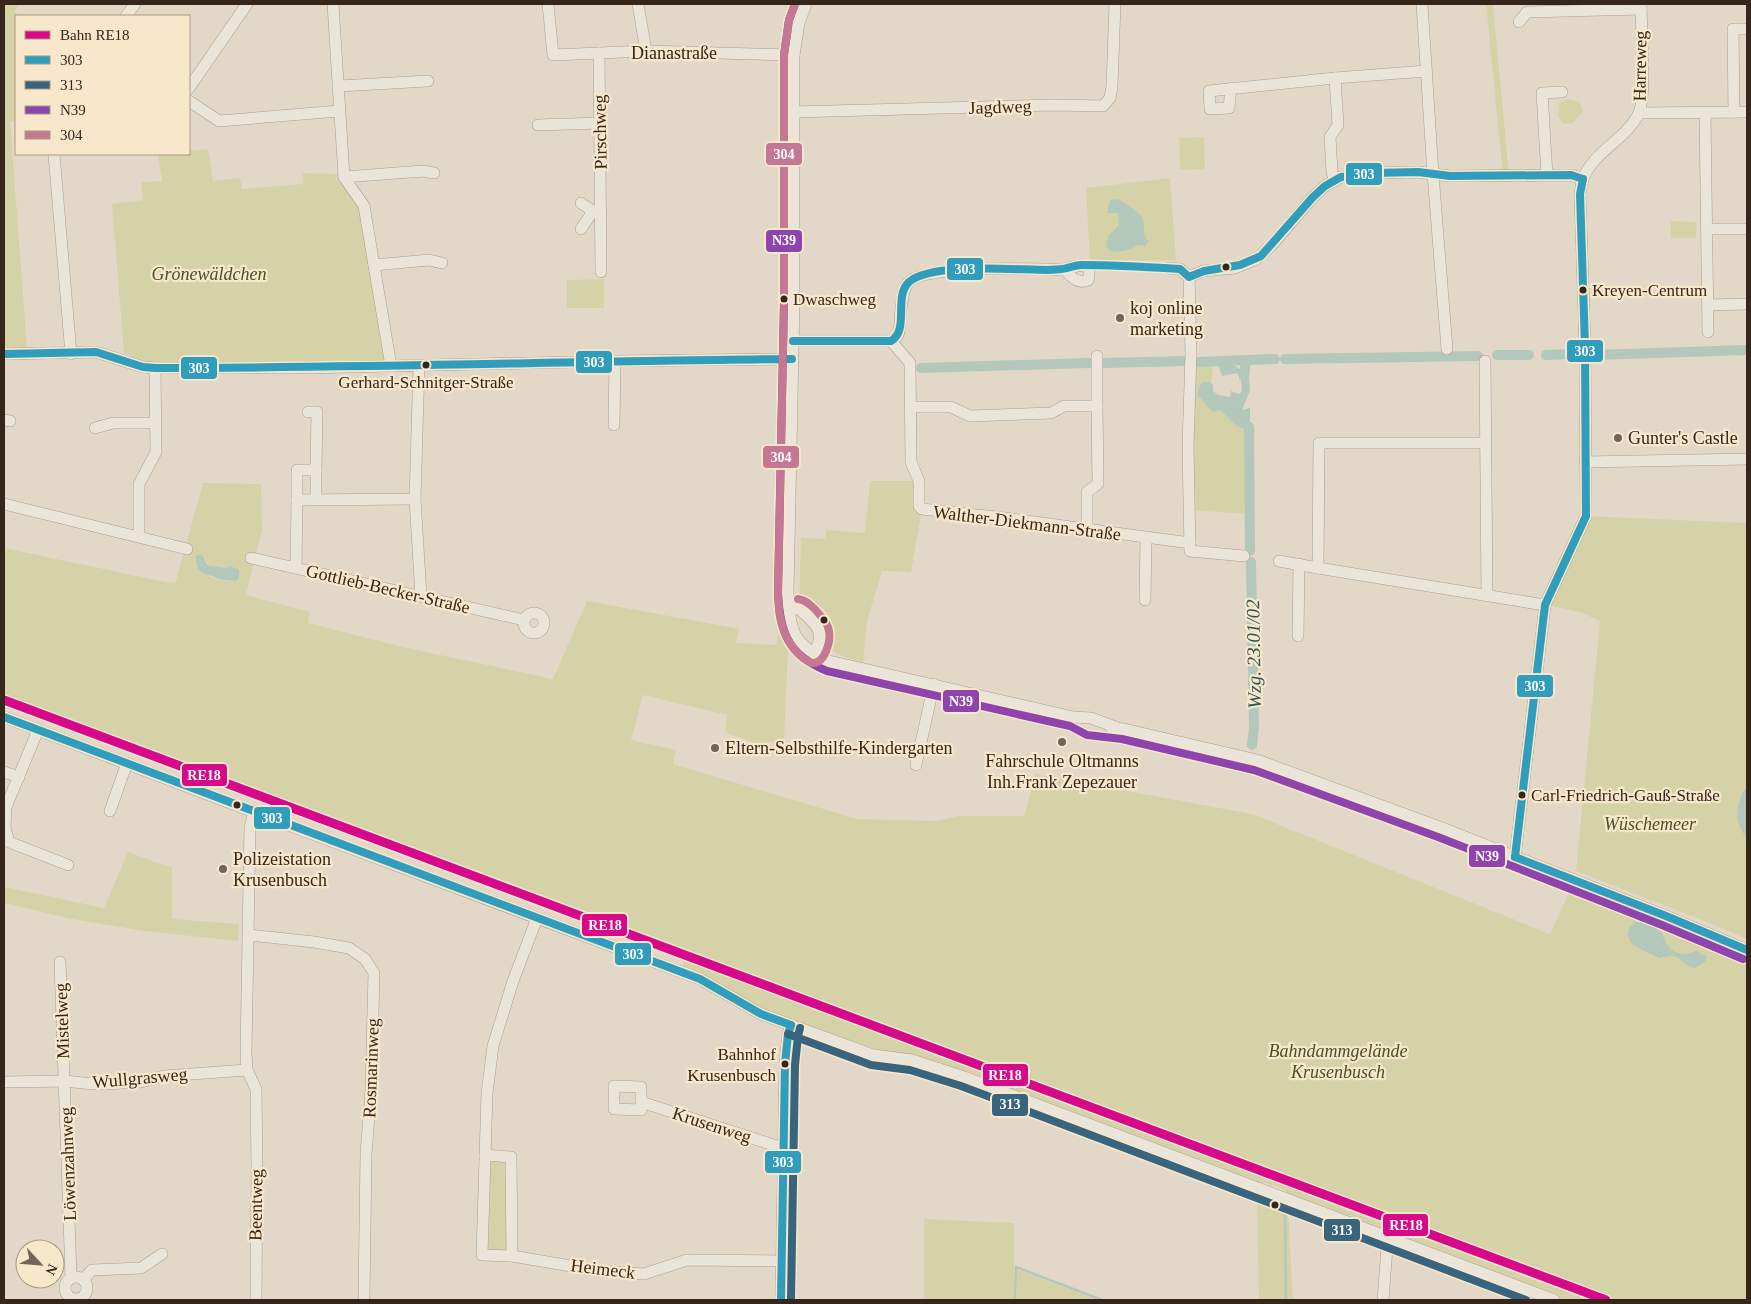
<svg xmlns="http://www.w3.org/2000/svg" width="1751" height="1304" font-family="'Times New Roman',serif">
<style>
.green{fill:#d6d2a8;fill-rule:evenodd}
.water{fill:#b3c7ba}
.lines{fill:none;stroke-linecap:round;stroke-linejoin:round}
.stream{stroke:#b3c7ba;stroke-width:2.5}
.canal{stroke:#b3c7ba;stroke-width:10}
.minor-casing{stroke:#a79d91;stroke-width:12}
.minor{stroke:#ebe4d9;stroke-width:11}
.bus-1-casing{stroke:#f7e7cb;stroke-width:11}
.bus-2-casing{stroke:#f7e7cb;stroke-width:11}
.bus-3-casing{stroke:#f7e7cb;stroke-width:11}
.bus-4-casing{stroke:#f7e7cb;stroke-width:11}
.bus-1{stroke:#319dbd;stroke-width:8}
.bus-2{stroke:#38647d;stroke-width:8}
.bus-3{stroke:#8e44ad;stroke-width:8}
.bus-4{stroke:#c47894;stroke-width:8}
.rail-1-casing{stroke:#f7e7cb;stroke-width:12}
.rail-1{stroke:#d7098b;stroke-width:9}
.bus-dot{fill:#35251a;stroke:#f7e7cb;stroke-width:2}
.poi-dot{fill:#726457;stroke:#f7e7cb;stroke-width:2}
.labels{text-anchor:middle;stroke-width:4.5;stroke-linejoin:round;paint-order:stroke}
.bus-label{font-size:17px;fill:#35251a;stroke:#f7e7cb;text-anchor:start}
.street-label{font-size:18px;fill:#35251a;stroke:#f7e7cb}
.park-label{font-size:18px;font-style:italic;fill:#4a5320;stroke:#f7e7cb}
.poi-label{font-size:18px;fill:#35251a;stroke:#f7e7cb;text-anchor:start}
.water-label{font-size:19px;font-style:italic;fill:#285650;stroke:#f7e7cb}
.line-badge{stroke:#f7e7cb;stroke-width:2}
.badge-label{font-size:14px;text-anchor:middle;font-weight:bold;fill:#fff}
</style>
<rect width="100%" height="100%" fill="#e3d8c7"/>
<g class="green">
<path d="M4 4H19L14 11 19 16H16V121H10L27 348 4 349Z"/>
<path d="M1486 4H1493L1509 176H1503Z"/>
<path d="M1568 99 1580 102 1583 112 1573 123 1563 124 1558 117 1559 103Z"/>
<path d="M1204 137 1205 169 1180 170 1179 138Z"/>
<path d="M189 148 193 151 208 149 213 181 240 178 242 189 303 184 302 173 338 174 360 210 386 362 155 367 124 353 112 204 143 200 141 182 162 181 158 156 161 154H189Z"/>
<path d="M1170 178 1176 260 1090 261 1086 188Z"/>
<path d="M1671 221 1696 222V238H1671Z"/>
<path d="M604 279V308H567V280Z"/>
<path d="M1195 357 1214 360 1211 383 1198 397 1213 411 1220 410 1236 426 1250 431 1248 514 1189 510Z"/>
<path d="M870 481H919L922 509 911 572 882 571 867 621 863 663 842 656 827 648C825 628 813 616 799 603L801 538 825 539 826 530 865 533Z"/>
<path d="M203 483 261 484 262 529 246 595 310 612 308 623 407 648 553 679 587 601 740 629 736 643 776 645 779 631H782L788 651 784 740 756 744 725 732 727 715 643 695 631 740 676 750 673 764 857 819 937 821 959 816H1024L1035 774 1252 814 1550 934 1573 884 1747 955V1300H1613L4 697V548L175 584ZM204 559 211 567 233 568 234 569V581C231 580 228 581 225 581 223 581 201 573 200 572 198 570 198 567 197 564Z"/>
<path d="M1586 516 1747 523V787L1745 789 1738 821 1747 839V939L1702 920 1576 871 1600 621 1580 612 1545 605Z"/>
<path d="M128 852 172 868V919L239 924 238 941 144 931 72 919 4 903V887L104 908Z"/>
<path d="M684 961 1202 1151 1341 1208 1589 1300H1566L1285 1194 1286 1190 1263 1182 1262 1185 912 1055 879 1050 758 1008 721 984 682 969Z"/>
<path d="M489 1159 506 1160V1250L487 1251Z"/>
<path d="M1257 1200 1288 1212 1293 1298 1300 1300H1259Z"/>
<path d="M924 1219 1014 1223V1300H924Z"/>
<path d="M1017 1269 1097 1300H1017Z"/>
</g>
<g class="water">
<path d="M1118 199C1123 201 1142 215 1143 219 1146 227 1140 234 1149 241L1145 246 1138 245C1130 250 1119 253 1110 251L1106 246 1109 235 1119 225 1118 213H1107L1110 200Z"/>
<path d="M1229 361 1239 369 1244 364 1248 366 1250 390 1242 410 1250 408V431L1236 426 1220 410 1213 412 1198 396C1198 388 1200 380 1210 382L1213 385V391L1218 395 1230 397 1231 391 1239 394 1242 391 1241 380 1237 373 1222 376 1219 367 1223 362 1225 364Z"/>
<path d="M200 555 203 556C208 572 214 564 225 568L230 566 239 570V578L236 581C232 580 228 581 224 580 220 580 216 577 212 576 198 573 197 570 196 556Z"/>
<path d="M1747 787V839C1744 834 1739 827 1738 821 1736 811 1740 794 1747 787Z"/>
<path d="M1634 922C1641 922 1656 927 1661 932 1663 935 1664 940 1666 943 1673 955 1686 957 1697 950L1702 955H1705L1708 958 1703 963 1695 968C1677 964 1683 951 1660 958 1644 950 1615 942 1634 922Z"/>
</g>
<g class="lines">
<g class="stream">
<path d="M1285 1212 1286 1300"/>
<path d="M1015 1300 1016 1267 1102 1300"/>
</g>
<g class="canal">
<path d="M1497 355H1529"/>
<path d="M1546 355 1569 354"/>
<path d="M1594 355 1747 350"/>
<path d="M1285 359 1478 356"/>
<path d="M1199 362 1275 359"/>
<path d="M1105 363 1183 361"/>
<path d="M921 368 1089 363"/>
<path d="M1244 377 1246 360"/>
<path d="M1241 420 1249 427 1250 551"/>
<path d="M1251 562 1254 727 1252 745"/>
</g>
<g class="minor-casing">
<g id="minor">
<path d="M333 4 344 177 364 206 391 366"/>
<path d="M548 4 553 55 646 51 794 55"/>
<path d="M638 4 646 51"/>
<path d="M806 4 799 23 794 55V302L788 593C790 631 793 645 829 661L1073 717 1091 718 1118 728"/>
<path d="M1422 4 1433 174 1447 349"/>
<path d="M126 16 135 4"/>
<path d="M1519 22 1527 12 1641 9"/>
<path d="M599 53 601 272"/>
<path d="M1335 78 1338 125 1330 137 1332 172 1335 181"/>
<path d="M339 86 428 81"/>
<path d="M189 88 247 4"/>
<path d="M1231 88 1229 108 1210 109 1209 91 1335 78 1426 71"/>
<path d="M189 101 219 121 339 111"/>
<path d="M793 112 1054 105 1103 106 1110 98 1112 86 1115 4"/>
<path d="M1734 112 1733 29H1747"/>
<path d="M1639 113 1747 112"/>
<path d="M1705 113 1708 332"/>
<path d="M538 125 600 123"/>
<path d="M54 154 71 354"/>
<path d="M1547 175 1542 93 1562 92"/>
<path d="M344 177 423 171 434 173"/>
<path d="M581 203 593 211H601"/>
<path d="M581 229 593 211"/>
<path d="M1707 229H1747"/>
<path d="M374 265 429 260 442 263"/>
<path d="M1169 268 1180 269 1189 277 1203 271 1235 268 1255 260 1271 246 1313 197 1325 186 1341 177 1373 173 1418 172 1450 176 1571 175 1583 179"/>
<path d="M1189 277 1191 353 1188 446 1190 551 1244 556"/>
<path d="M1708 305 1747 304"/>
<path d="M793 341H891L897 337 899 332C901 319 900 294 908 283 923 265 1018 269 1044 269 1050 269 1057 270 1063 269 1074 268 1094 257 1088 280 1077 285 1071 276 1064 269"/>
<path d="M891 341 910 363 911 462 919 481V506L922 509 1005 518 1190 543"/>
<path d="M4 354 96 352 143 367 155 368H305L615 361 792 359"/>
<path d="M1485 361 1487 596"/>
<path d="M419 365 415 499 421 596"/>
<path d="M911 407H951L970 416 1051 413 1064 406H1097V356"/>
<path d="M308 412H317L316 470"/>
<path d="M4 420 10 421"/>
<path d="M614 425 615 361"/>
<path d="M95 428 113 423H155"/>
<path d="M1585 462 1747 459"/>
<path d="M316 500V470H297V500L415 499"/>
<path d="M4 504 187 549"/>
<path d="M1087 529V492L1098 484 1097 406"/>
<path d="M139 536V484L156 452 155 368"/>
<path d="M251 558 524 620"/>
<path d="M1279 561 1318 568 1545 605"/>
<path d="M296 568 297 500"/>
<path d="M1318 568 1319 443H1485"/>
<path d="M1145 600 1146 538"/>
<path d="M789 609H799C815 623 828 633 813 653"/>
<circle cx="534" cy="623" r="10"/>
<path d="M1298 636 1299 564"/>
<path d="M4 717 272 819 700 979 761 1014 873 1055 912 1060 964 1077 1554 1300"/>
<path d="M1111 728 1124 729 1257 760 1442 828 1666 916 1747 950"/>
<path d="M38 730 6 807 5 828 9 842 68 865"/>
<path d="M916 765 934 684"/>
<path d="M4 772 19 777"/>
<path d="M110 811 127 763"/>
<path d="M254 811 250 827 246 1052 247 1070 256 1089 257 1168 256 1300"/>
<path d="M1515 857 1545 605 1586 516 1585 346 1580 194C1581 189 1581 183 1583 179 1593 152 1625 140 1638 115 1647 99 1641 27 1641 4"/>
<path d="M537 918 513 981 493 1046 487 1093 482 1255 512 1256 600 1271 644 1274 687 1260 782 1261"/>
<path d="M249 935 314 942 349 948 365 959 374 973 371 1090 366 1154 364 1300"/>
<path d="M60 962 71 1277"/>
<path d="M4 1082 65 1081 93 1084 125 1083 141 1082 164 1076 247 1070"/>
<path d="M641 1102V1110L614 1109V1086L641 1087V1102L783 1148"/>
<path d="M485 1155 511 1157 512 1256"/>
<circle cx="76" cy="1288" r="11"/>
<path d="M83 1280 92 1270 141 1268 162 1254"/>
<path d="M781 1300 785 1064 788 1034 791 1025"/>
<path d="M1383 1300 1387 1247 1390 1239"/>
</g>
</g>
<use href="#minor" class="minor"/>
<g class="bus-1-casing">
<g id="bus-1">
<path d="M793 341H891C910 329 893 297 909 282 933 262 1016 270 1048 270 1054 269 1061 270 1067 268 1072 267 1076 265 1081 265 1114 265 1147 267 1180 269L1189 277 1204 271 1240 265 1261 256 1313 197 1325 186 1341 177 1373 173 1418 172 1450 176 1571 175 1583 179"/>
<path d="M4 354 96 352 143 367 155 368C367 368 580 361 792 359"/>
<path d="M4 717 700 979 761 1014 791 1025"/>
<path d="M1515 857 1545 605 1586 516 1585 346 1580 194 1583 179"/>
<path d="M1515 857 1666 916 1747 950"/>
<path d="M781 1300 785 1064 788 1034 791 1025"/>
</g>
</g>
<g class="bus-2-casing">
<g id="bus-2">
<path d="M788 1034 871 1065 910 1070 961 1086 1526 1300"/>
<path d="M791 1300 795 1065 798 1036 800 1028"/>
</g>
</g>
<g class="bus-3-casing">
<path id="bus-3" d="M795 4 789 20 784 55V302L778 593C780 633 788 655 827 671L1070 726 1087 735 1122 739 1254 770 1438 837 1662 925 1743 959"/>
</g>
<g class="bus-4-casing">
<g id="bus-4">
<path d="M779 609 778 593 784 302V55L789 20 795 4"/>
<path d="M779 610C781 629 788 645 803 658 806 660 809 663 813 663 825 663 831 641 829 631 828 625 824 619 820 615 814 608 807 600 798 599"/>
</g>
</g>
<use href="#bus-1" class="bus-1"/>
<use href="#bus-2" class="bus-2"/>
<use href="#bus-3" class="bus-3"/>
<use href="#bus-4" class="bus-4"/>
<g class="rail-1-casing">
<path id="rail-1" d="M4 700 1606 1300"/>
</g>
<use href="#rail-1" class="rail-1"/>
</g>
<g class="bus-dot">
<circle cx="1226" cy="267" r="4.5"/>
<circle cx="1583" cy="290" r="4.5"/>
<circle cx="784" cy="299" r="4.5"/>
<circle cx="426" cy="365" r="4.5"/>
<circle cx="824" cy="620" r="4.5"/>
<circle cx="1522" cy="795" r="4.5"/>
<circle cx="237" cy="805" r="4.5"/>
<circle cx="785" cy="1064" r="4.5"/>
<circle cx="1275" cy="1205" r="4.5"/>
</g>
<g class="poi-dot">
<circle cx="1120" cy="318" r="5"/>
<circle cx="1618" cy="438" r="5"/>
<circle cx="1062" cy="742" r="5"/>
<circle cx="715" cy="748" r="5"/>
<circle cx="223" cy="869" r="5"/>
</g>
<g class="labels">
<g class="bus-label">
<text x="1592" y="296">Kreyen-Centrum</text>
<text x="793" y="305">Dwaschweg</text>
<text x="426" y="388" text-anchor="middle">Gerhard-Schnitger-Straße</text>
<text x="1531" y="801">Carl-Friedrich-Gauß-Straße</text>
<text x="776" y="1060" text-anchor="end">Bahnhof<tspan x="776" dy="21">Krusenbusch</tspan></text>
</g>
<g class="street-label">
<text x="674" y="59">Dianastraße</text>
<text transform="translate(1640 66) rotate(-89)" y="6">Harreweg</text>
<text transform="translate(1000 107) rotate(-2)" y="6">Jagdweg</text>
<text transform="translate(600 132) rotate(-91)" y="6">Pirschweg</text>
<text transform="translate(1027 523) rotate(7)" y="6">Walther-Diekmann-Straße</text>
<text transform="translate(388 589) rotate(13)" y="6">Gottlieb-Becker-Straße</text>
<text transform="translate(62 1021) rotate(-92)" y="6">Mistelweg</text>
<text transform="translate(371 1068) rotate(-88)" y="6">Rosmarinweg</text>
<text transform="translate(140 1078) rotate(-5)" y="6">Wullgrasweg</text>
<text transform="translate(712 1125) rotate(18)" y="6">Krusenweg</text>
<text transform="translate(68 1164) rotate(-92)" y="6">Löwenzahnweg</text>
<text transform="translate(256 1205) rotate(-89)" y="6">Beentweg</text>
<text transform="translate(603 1269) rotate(7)" y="6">Heimeck</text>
</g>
<g class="park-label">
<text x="209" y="280">Grönewäldchen</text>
<text x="1650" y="830">Wüschemeer</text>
<text x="1338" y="1057">Bahndammgelände<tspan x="1338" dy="21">Krusenbusch</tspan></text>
</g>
<g class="poi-label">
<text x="1130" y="314">koj online<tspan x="1130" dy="21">marketing</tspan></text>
<text x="1628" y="444">Gunter's Castle</text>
<text x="725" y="754">Eltern-Selbsthilfe-Kindergarten</text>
<text x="1062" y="767" text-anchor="middle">Fahrschule Oltmanns<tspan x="1062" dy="21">Inh.Frank Zepezauer</tspan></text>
<text x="233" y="865">Polizeistation<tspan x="233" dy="21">Krusenbusch</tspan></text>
</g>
<g class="water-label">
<text transform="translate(1253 654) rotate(-91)" y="7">Wzg. 23.01/02</text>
</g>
</g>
<g class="line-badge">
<rect x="765" y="142" width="38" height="24" rx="5" fill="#c47894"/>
<rect x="1345" y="162" width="38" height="24" rx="5" fill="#319dbd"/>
<rect x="765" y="229" width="38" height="24" rx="5" fill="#8e44ad"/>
<rect x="946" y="257" width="38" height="24" rx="5" fill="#319dbd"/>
<rect x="1566" y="339" width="38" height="24" rx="5" fill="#319dbd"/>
<rect x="575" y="350" width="38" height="24" rx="5" fill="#319dbd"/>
<rect x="180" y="356" width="38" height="24" rx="5" fill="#319dbd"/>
<rect x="762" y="445" width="38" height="24" rx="5" fill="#c47894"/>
<rect x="1516" y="674" width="38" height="24" rx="5" fill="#319dbd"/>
<rect x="942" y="689" width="38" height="24" rx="5" fill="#8e44ad"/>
<rect x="181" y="763" width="47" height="24" rx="5" fill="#d7098b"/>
<rect x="253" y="806" width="38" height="24" rx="5" fill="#319dbd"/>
<rect x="1468" y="844" width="38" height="24" rx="5" fill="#8e44ad"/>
<rect x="581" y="913" width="47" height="24" rx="5" fill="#d7098b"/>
<rect x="614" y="942" width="38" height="24" rx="5" fill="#319dbd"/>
<rect x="982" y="1063" width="47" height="24" rx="5" fill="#d7098b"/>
<rect x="991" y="1093" width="38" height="24" rx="5" fill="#38647d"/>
<rect x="764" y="1150" width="38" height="24" rx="5" fill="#319dbd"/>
<rect x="1382" y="1213" width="47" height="24" rx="5" fill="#d7098b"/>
<rect x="1323" y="1218" width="38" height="24" rx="5" fill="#38647d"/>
</g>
<g class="badge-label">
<text x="784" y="159">304</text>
<text x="1364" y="179">303</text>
<text x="784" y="245">N39</text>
<text x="965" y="274">303</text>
<text x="1585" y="356">303</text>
<text x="594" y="367">303</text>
<text x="199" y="373">303</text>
<text x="781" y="462">304</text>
<text x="1535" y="691">303</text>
<text x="961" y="706">N39</text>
<text x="204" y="780">RE18</text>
<text x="272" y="823">303</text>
<text x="1487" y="861">N39</text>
<text x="605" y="930">RE18</text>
<text x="633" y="959">303</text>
<text x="1005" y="1080">RE18</text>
<text x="1010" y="1109">313</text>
<text x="783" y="1167">303</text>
<text x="1406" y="1230">RE18</text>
<text x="1342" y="1235">313</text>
</g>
<rect width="1751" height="1304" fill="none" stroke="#35251a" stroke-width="10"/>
<rect x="15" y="15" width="175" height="140" fill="#f7e7cb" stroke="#a99984"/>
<rect x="25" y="31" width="25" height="8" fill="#d7098b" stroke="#a99984"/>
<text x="60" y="40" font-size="15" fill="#35251a">Bahn RE18</text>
<rect x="25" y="56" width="25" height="8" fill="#319dbd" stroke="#a99984"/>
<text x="60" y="65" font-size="15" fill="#35251a">303</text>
<rect x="25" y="81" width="25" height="8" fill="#38647d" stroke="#a99984"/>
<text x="60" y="90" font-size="15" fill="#35251a">313</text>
<rect x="25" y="106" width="25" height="8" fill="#8e44ad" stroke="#a99984"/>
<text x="60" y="115" font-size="15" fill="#35251a">N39</text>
<rect x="25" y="131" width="25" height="8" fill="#c47894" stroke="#a99984"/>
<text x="60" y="140" font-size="15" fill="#35251a">304</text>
<g transform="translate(40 1264) rotate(116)"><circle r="24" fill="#f7e7cb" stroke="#a99984"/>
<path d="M0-4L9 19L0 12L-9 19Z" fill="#726457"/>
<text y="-8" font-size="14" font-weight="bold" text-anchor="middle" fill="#35251a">N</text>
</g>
</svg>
